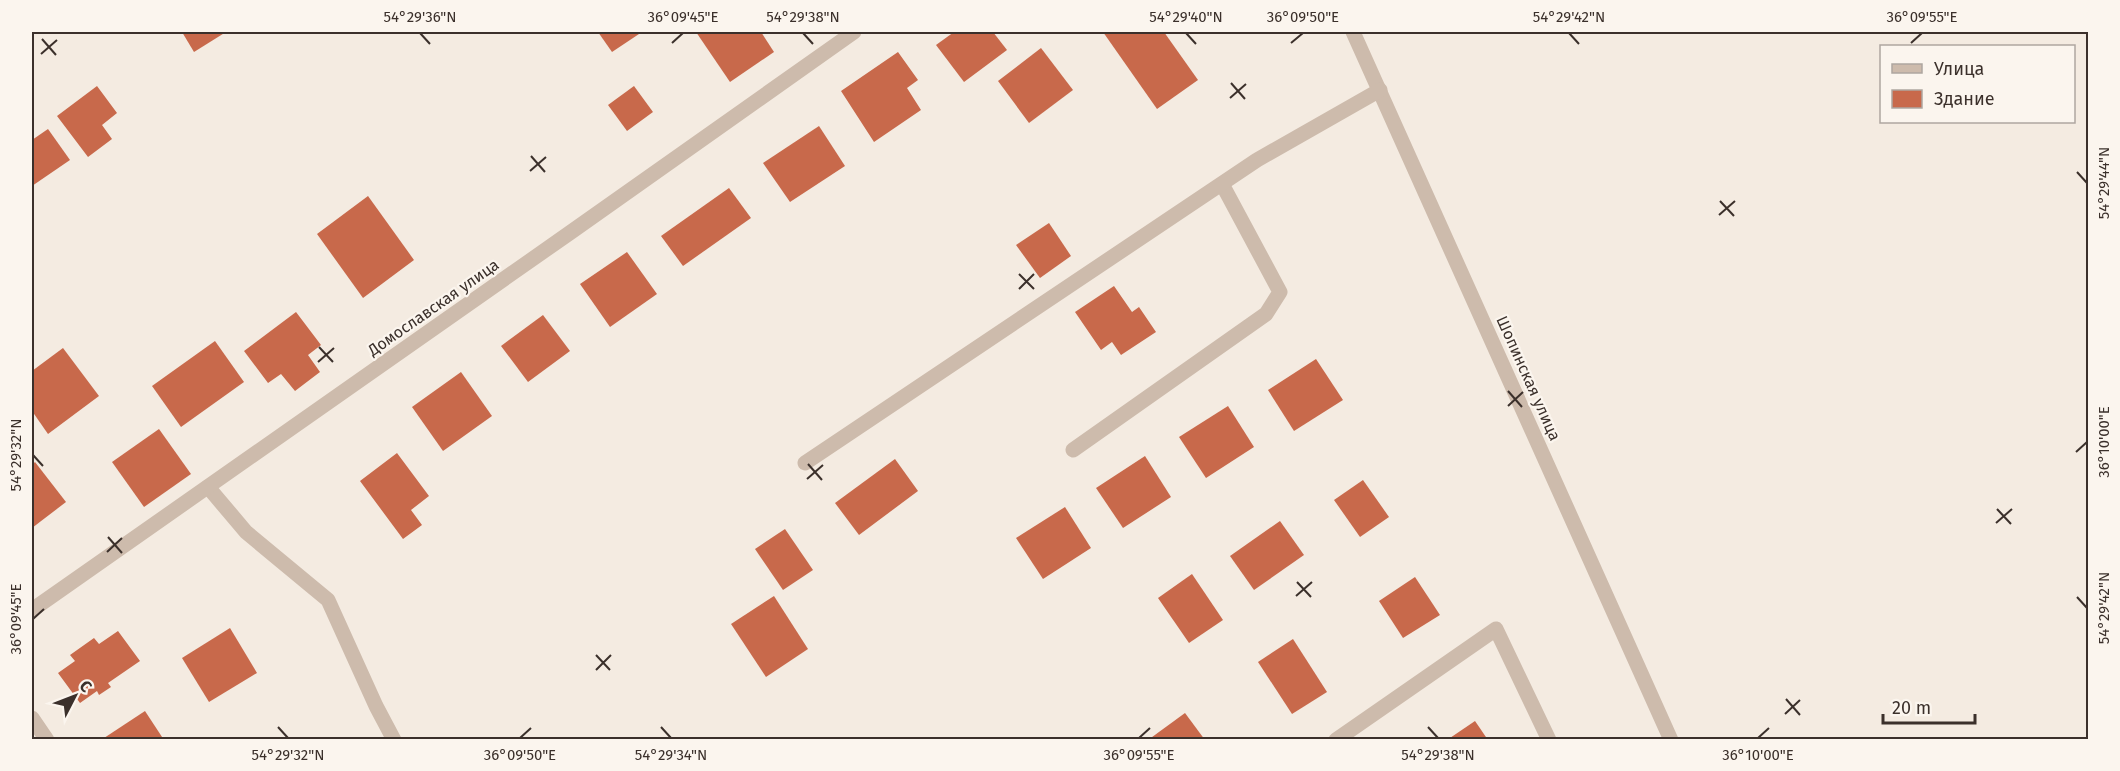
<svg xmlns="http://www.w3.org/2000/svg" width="2120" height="771" font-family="'Fira Sans',sans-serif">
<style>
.building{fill:#c8694b}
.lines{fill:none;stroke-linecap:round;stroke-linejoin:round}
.minor{stroke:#cdbbac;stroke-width:15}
.ticks{fill:none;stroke:#3b302b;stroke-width:2}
.labels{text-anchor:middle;stroke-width:4.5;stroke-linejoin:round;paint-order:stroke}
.street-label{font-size:16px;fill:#3b302b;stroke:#fbf5ee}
.neatline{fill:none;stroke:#3b302b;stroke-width:2}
.ticks-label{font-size:15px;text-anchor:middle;fill:#3b302b}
</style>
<rect width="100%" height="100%" fill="#f4ebe1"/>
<g class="building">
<path d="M182 32H226L194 52Z"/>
<path d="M598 32H642L612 52Z"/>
<path d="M696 32H761L774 52 730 82Z"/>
<path d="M954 32H993L1007 50 964 82 936 45Z"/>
<path d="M1103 32H1164L1198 80 1157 109Z"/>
<path d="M1041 48 1073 90 1029 123 998 81Z"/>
<path d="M898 52 918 80 907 88 921 110 874 142 841 91Z"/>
<path d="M97 86 117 113 102 125 112 139 88 157 57 116Z"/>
<path d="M634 86 653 112 627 131 608 105Z"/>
<path d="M819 126 845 166 790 202 763 163Z"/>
<path d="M48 129 70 160 32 186V140Z"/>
<path d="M729 188 751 218 683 266 661 236Z"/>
<path d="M368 196 414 260 363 298 317 234Z"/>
<path d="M1049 223 1071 256 1040 278 1016 245Z"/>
<path d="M627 252 657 294 610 327 580 284Z"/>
<path d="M1114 286 1132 312 1139 307 1156 332 1121 355 1112 342 1101 350 1075 312Z"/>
<path d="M296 312 321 345 308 355 320 372 295 391 281 374 268 383 244 351Z"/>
<path d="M543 315 570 351 528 382 501 346Z"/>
<path d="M215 341 244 382 181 427 152 386Z"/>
<path d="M63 348 99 396 48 434 32 411V371Z"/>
<path d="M1316 359 1343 400 1294 431 1268 390Z"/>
<path d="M461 372 492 416 443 451 412 407Z"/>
<path d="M1228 406 1254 447 1206 478 1179 437Z"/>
<path d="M159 429 191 474 144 507 112 462Z"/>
<path d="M397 453 429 496 411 510 422 525 403 539 360 481Z"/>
<path d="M1145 456 1171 497 1123 528 1096 488Z"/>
<path d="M895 459 918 491 859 535 835 503Z"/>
<path d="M35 462 66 502 32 528V465Z"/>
<path d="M1363 480 1389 517 1360 537 1334 500Z"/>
<path d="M1065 507 1091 548 1043 579 1016 538Z"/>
<path d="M1280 521 1304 555 1254 590 1230 556Z"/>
<path d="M785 529 813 570 783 590 755 549Z"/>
<path d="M1192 574 1223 620 1189 643 1158 598Z"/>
<path d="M1415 577 1440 615 1403 638 1379 601Z"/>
<path d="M774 596 808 649 766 677 731 624Z"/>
<path d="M230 628 257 673 209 702 182 658Z"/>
<path d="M118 631 140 661 108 683 111 687 99 695 97 691 80 703 58 673 75 661 70 655 94 638 99 644Z"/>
<path d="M1293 639 1327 692 1292 714 1258 662Z"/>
<path d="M145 711 164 740H101Z"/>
<path d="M1185 713 1205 740H1148Z"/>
<path d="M1475 721 1488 740H1447Z"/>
</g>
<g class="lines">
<g class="minor">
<path d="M1353 32 1671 740"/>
<path d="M1073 450 1266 314 1280 292 1222 184"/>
<path d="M805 463 1257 160 1380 90"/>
<path d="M208 487 246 532 328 600 376 706 394 740"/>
<path d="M32 610 571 232 854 32"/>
<path d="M32 718 47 740"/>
<path d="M1336 740 1496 629 1549 740"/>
</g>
</g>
<path class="ticks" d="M420 33 430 44M803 33 813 44M1186 33 1196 44M1569 33 1579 44M42 39 56 55M672 43 683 33M1291 43 1303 33M1911 43 1922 33M41 54 57 40M1231 83 1245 99M1230 98 1246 84M531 156 545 172M530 171 546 157M2077 172 2087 183M1720 201 1734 216M1719 215 1735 201M1019 274 1034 289M1019 289 1034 274M319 347 333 362M318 362 334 348M1508 391 1522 407M1508 406 1523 392M2076 452 2087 442M33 455 43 466M808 464 822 480M807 479 823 465M1997 509 2011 524M1996 523 2012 509M108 537 122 553M107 552 122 538M1297 582 1311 597M1296 596 1312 582M2077 597 2087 608M33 619 44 609M596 655 610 670M596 670 611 655M1786 699 1800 715M1785 714 1800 700M278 727 288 738M661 727 671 738M1428 727 1438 738M520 738 531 728M1139 738 1150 728M1758 738 1769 728"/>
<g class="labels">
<g class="street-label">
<text transform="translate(433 307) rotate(-35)" y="6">Домославская улица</text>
<text transform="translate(1529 378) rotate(66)" y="6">Шопинская улица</text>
</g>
</g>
<rect width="2120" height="771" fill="none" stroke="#fbf5ee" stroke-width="66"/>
<rect x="1880" y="45" width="195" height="78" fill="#fbf5ee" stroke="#aea6a0" stroke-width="1.5"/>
<rect x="1892" y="64" width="30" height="9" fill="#cdbbac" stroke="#aea6a0" stroke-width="1.5"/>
<text x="1934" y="75" font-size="18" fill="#3b302b">Улица</text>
<rect x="1892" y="90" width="30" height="18" fill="#c8694b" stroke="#aea6a0" stroke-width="1.5"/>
<text x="1934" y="105" font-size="18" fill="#3b302b">Здание</text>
<g transform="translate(75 696) rotate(48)" stroke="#fbf5ee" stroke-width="4.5" paint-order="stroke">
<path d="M0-4.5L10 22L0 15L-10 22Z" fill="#3b302b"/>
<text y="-9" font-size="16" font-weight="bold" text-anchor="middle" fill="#3b302b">С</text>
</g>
<path d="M1883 714v9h92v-9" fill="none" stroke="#3b302b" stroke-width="3"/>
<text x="1892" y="714" font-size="18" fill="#3b302b" stroke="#fbf5ee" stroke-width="4.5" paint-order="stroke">20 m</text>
<rect x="33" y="33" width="2054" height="705" class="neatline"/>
<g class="ticks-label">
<text x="420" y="22">54°29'36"N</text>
<text x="683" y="22">36°09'45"E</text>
<text x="803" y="22">54°29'38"N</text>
<text x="1186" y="22">54°29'40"N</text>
<text x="1303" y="22">36°09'50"E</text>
<text x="1569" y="22">54°29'42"N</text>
<text x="1922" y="22">36°09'55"E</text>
<text transform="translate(2104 183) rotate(-90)" y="5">54°29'44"N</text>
<text transform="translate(2104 442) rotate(-90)" y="5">36°10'00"E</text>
<text transform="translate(16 455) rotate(-90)" y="5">54°29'32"N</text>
<text transform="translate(2104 608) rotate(-90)" y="5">54°29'42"N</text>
<text transform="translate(16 619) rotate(-90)" y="5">36°09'45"E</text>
<text x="288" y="760">54°29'32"N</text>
<text x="520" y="760">36°09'50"E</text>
<text x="671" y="760">54°29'34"N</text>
<text x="1139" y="760">36°09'55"E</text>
<text x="1438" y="760">54°29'38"N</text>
<text x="1758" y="760">36°10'00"E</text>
</g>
</svg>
